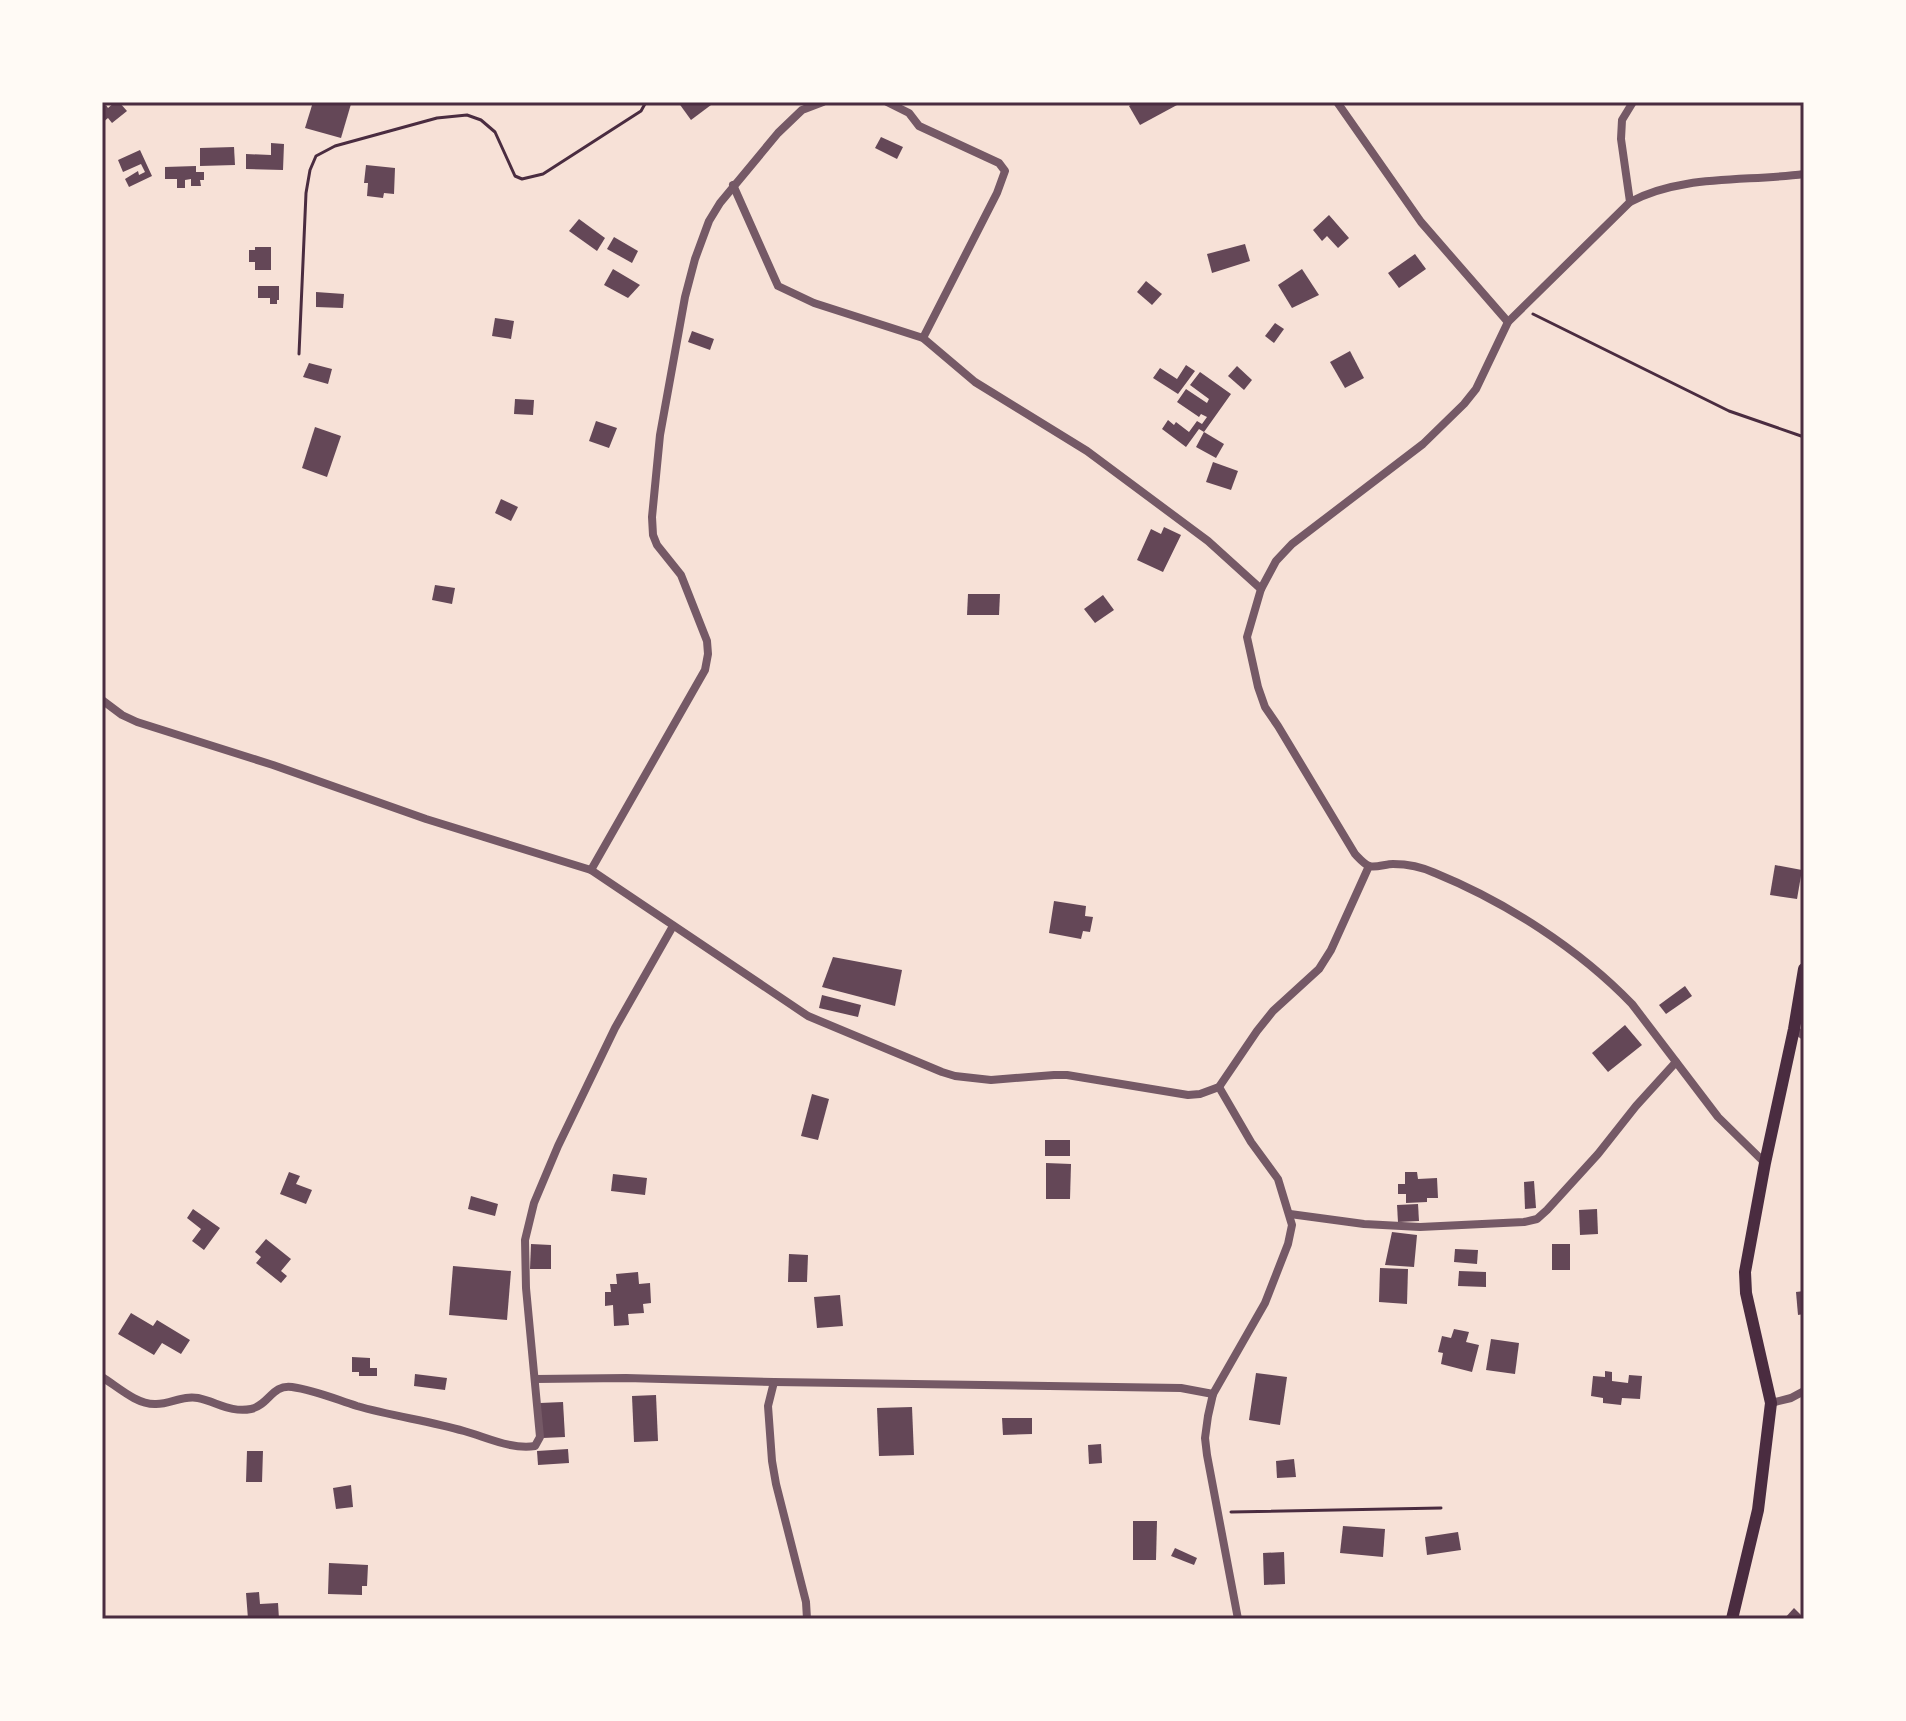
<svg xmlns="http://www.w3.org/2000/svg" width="1906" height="1721" font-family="Cabin,sans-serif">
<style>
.building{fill:#644757}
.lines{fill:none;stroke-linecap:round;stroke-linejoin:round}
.path{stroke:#4a2c40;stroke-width:3}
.minor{stroke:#755966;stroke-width:8}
.secondary{stroke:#4a2c40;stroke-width:12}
.neatline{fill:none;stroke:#4a2c40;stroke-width:3}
</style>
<rect width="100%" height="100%" fill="#f7e1d7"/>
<g class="building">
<path d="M115 102H119L127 111 112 123 108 118 102 123V108L106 105 108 108Z"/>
<path d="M313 102 351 104 341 138 305 128Z"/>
<path d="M678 102H709L711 105 691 120Z"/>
<path d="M1135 102H1175L1177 105 1140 125 1129 106Z"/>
<path d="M881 137 903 147 897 159 875 148Z"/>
<path d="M271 143 284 144 283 170 246 169V154L271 155Z"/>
<path d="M234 147 235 165 200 166V148Z"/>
<path d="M140 150 152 176 129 187 125 179 138 171 139 175 145 172 141 164 123 172 118 160Z"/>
<path d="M366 165 395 168 394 194 384 193 383 198 367 196 368 183H364Z"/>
<path d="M196 166V172H204V180H200L201 186H191V179L185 180V188H177V179H165V167Z"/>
<path d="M1329 215 1349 238 1338 248 1327 236 1322 241 1313 230Z"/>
<path d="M579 219 605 238 597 251 569 231Z"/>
<path d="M614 237 638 251 632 263 607 249Z"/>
<path d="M1245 244 1250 261 1212 273 1207 254Z"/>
<path d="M255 247H271V270H255V262H249V250H255Z"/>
<path d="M1415 254 1426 269 1399 288 1388 273Z"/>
<path d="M613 269 640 285 628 298 604 285Z"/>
<path d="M1302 269 1319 295 1292 308 1278 285Z"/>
<path d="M1146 281 1162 294 1152 305 1137 292Z"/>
<path d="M258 286H279V300H277V304H270V298H258Z"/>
<path d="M316 292 344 294 343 308 316 307Z"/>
<path d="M495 318 514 321 511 339 492 336Z"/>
<path d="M1275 323 1284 329 1274 343 1265 336Z"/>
<path d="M692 331 714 339 710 350 688 342Z"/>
<path d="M1350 351 1364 378 1345 388 1330 362Z"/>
<path d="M309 363 332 369 328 384 303 377Z"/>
<path d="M1186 365 1195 371 1178 394 1153 378 1160 368 1177 379Z"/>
<path d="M1237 366 1252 380 1244 390 1228 376Z"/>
<path d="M1200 372 1231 394 1204 432 1199 429 1186 447 1162 429 1168 420 1174 425 1176 422 1189 432 1197 421 1202 424 1207 417 1201 414 1199 417 1177 402 1186 389 1207 403 1209 399 1190 385Z"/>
<path d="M515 399 534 400 533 415 514 414Z"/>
<path d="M596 421 617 428 609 448 589 441Z"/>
<path d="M315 427 341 436 327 477 302 468Z"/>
<path d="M1204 432 1224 444 1216 458 1196 447Z"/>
<path d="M1213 462 1238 471 1231 490 1206 482Z"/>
<path d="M501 499 518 507 511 521 495 513Z"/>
<path d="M1164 527 1181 535 1163 572 1137 560 1151 529 1161 534Z"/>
<path d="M435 585 455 588 452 604 432 600Z"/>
<path d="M968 594H1000L999 615H967Z"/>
<path d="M1103 595 1114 610 1095 623 1084 609Z"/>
<path d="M1775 865 1802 870 1797 899 1770 895Z"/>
<path d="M1054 901 1086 906 1085 916 1093 917 1090 932 1083 931 1081 939 1049 933Z"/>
<path d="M833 957 902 970 895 1006 822 987Z"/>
<path d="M1685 986 1692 996 1666 1014 1659 1005Z"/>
<path d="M822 995 861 1005 858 1017 819 1008Z"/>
<path d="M1625 1025 1642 1045 1608 1072 1592 1053Z"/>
<path d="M812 1094 829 1099 818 1140 801 1136Z"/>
<rect x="1045" y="1140" width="25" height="16"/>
<path d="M1046 1163 1071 1164 1070 1199H1046Z"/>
<path d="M289 1172 300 1176 296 1184 312 1190 306 1204 280 1194Z"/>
<path d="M1405 1172H1417L1418 1179 1437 1178 1438 1198H1427V1202L1406 1203V1194H1398V1184H1405Z"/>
<path d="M613 1174 647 1178 645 1195 611 1191Z"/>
<path d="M1534 1181 1536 1208 1525 1209 1524 1182Z"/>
<path d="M471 1196 498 1204 495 1216 468 1209Z"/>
<path d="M1418 1204 1419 1221 1398 1222 1397 1205Z"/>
<path d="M193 1209 220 1228 204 1250 192 1241 201 1229 187 1218Z"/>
<path d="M1597 1209 1598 1234 1580 1235 1579 1210Z"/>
<path d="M1392 1232 1417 1235 1414 1267 1385 1265Z"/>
<path d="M266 1239 291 1259 281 1271 287 1276 281 1283 256 1263 261 1257 255 1252Z"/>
<path d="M531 1244 551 1245V1269H530Z"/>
<rect x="1552" y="1244" width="18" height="26"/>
<path d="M1455 1249 1478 1250 1477 1264 1454 1262Z"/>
<path d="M789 1254 808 1255 807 1282H788Z"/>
<path d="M453 1266 511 1271 507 1320 449 1315Z"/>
<path d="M1380 1268 1408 1269 1407 1304 1379 1302Z"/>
<path d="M1459 1271 1486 1272V1287L1458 1286Z"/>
<path d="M638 1272 639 1284 650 1283 651 1303 643 1304 644 1313 628 1314 629 1325 614 1326 613 1305 605 1306V1292H611L610 1284H617L616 1274Z"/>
<path d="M1804 1291V1314L1798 1315 1796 1292Z"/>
<path d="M840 1295 843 1326 817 1328 814 1297Z"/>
<path d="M131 1313 153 1326 157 1320 190 1340 181 1354 162 1343 154 1355 118 1334Z"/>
<path d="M1454 1329 1469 1332 1466 1342 1479 1345 1472 1372 1441 1364 1443 1353 1438 1352 1442 1336 1451 1338Z"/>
<path d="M1491 1339 1519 1343 1515 1374 1486 1370Z"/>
<path d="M352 1357 370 1358V1368H377V1376H359V1372H352Z"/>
<path d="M1605 1371 1612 1372V1381L1628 1383 1629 1375 1642 1376 1640 1399 1622 1398 1621 1405 1603 1403V1398L1591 1396 1593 1376 1605 1377Z"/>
<path d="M1256 1373 1287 1377 1280 1425 1249 1420Z"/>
<path d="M415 1374 447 1378 445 1390 414 1386Z"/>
<path d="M656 1395 658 1441 634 1442 632 1396Z"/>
<path d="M563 1402 565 1437 543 1438 540 1403Z"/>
<path d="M912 1407 914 1455 879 1456 877 1408Z"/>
<path d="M1002 1418H1032V1434L1003 1435Z"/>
<path d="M1101 1444 1102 1463 1089 1464 1088 1445Z"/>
<path d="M568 1449 569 1463 538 1465 537 1451Z"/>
<path d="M247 1451H263L262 1482H246Z"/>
<path d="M1294 1459 1296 1477 1277 1478 1276 1461Z"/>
<path d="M351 1485 353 1507 336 1509 333 1488Z"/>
<path d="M1133 1521H1157L1156 1560H1133Z"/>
<path d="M1343 1526 1385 1529 1383 1557 1340 1553Z"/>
<path d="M1458 1532 1461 1550 1427 1555 1425 1537Z"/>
<path d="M1175 1548 1197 1558 1194 1565 1171 1556Z"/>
<path d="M1284 1552 1285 1584 1264 1585 1263 1553Z"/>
<path d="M329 1563 368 1565 367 1586H362V1595L328 1594Z"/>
<path d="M259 1592 260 1604 278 1603 279 1619H248L246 1593Z"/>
<path d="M1794 1608 1803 1617 1801 1619H1784Z"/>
</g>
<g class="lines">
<g class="path">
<path d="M1533 314 1729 411 1804 437"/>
<path d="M299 354 306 193 310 170 316 156 335 146 437 118 467 115 481 120 495 132 515 176 522 179 543 174 641 111 646 102"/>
<path d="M1231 1512 1441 1508"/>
</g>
<g class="minor">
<path d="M887 102 909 113 919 126 999 163 1005 171 997 193 923 338"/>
<path d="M1337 102 1421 222 1508 322"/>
<path d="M1633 102 1622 120 1621 139 1630 202 1508 322 1476 389 1464 404 1423 444 1292 544 1276 561 1261 589 1247 637 1258 687 1265 707 1278 726 1355 854C1358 857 1364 864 1369 866 1375 868 1386 864 1393 864 1407 864 1422 867 1435 873 1506 902 1579 949 1632 1004L1718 1117 1765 1163"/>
<path d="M733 185 778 286 814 303 923 338 975 382 1087 451 1208 541 1261 589"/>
<path d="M1630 202C1682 174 1747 182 1804 174"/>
<path d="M102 700 122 715 137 722 273 765 426 819 591 870 808 1016 942 1072 955 1076 991 1080 1054 1075H1067L1188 1095 1200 1094 1219 1087 1257 1031 1273 1011 1319 969 1331 950 1369 866"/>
<path d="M591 870 705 670 708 654 707 641 681 575 657 545 653 535 652 517 660 435 685 297 695 259 709 221 720 203 778 133 802 110 823 102"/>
<path d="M1794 1029 1804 1036"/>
<path d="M1219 1087 1251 1142 1278 1179 1292 1225 1288 1244 1265 1303 1213 1394 1208 1416 1205 1438 1207 1455 1238 1619"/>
<path d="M1290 1214 1364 1224 1420 1227 1524 1222 1537 1219 1547 1210 1598 1154 1636 1106 1676 1062"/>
<path d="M102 1377C118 1387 137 1405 156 1404 171 1404 183 1395 198 1398 217 1402 231 1413 251 1409 269 1405 272 1384 292 1387 314 1390 335 1399 357 1406 392 1416 429 1421 464 1431 486 1437 512 1450 535 1446L540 1437 526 1288 525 1240 534 1203 558 1146 615 1028 673 926"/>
<path d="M535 1379 626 1378 774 1382 1181 1388 1213 1394"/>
<path d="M774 1382 768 1406 772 1461 776 1484 806 1602 807 1619"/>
<path d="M1771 1403 1791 1398 1804 1391"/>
</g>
<path class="secondary" d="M1732 1619 1758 1510 1771 1403 1746 1293 1745 1272 1765 1163 1794 1029 1804 969"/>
</g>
<rect width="1906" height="1721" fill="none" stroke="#fffaf5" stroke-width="208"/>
<rect x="104" y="104" width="1698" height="1513" class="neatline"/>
</svg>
